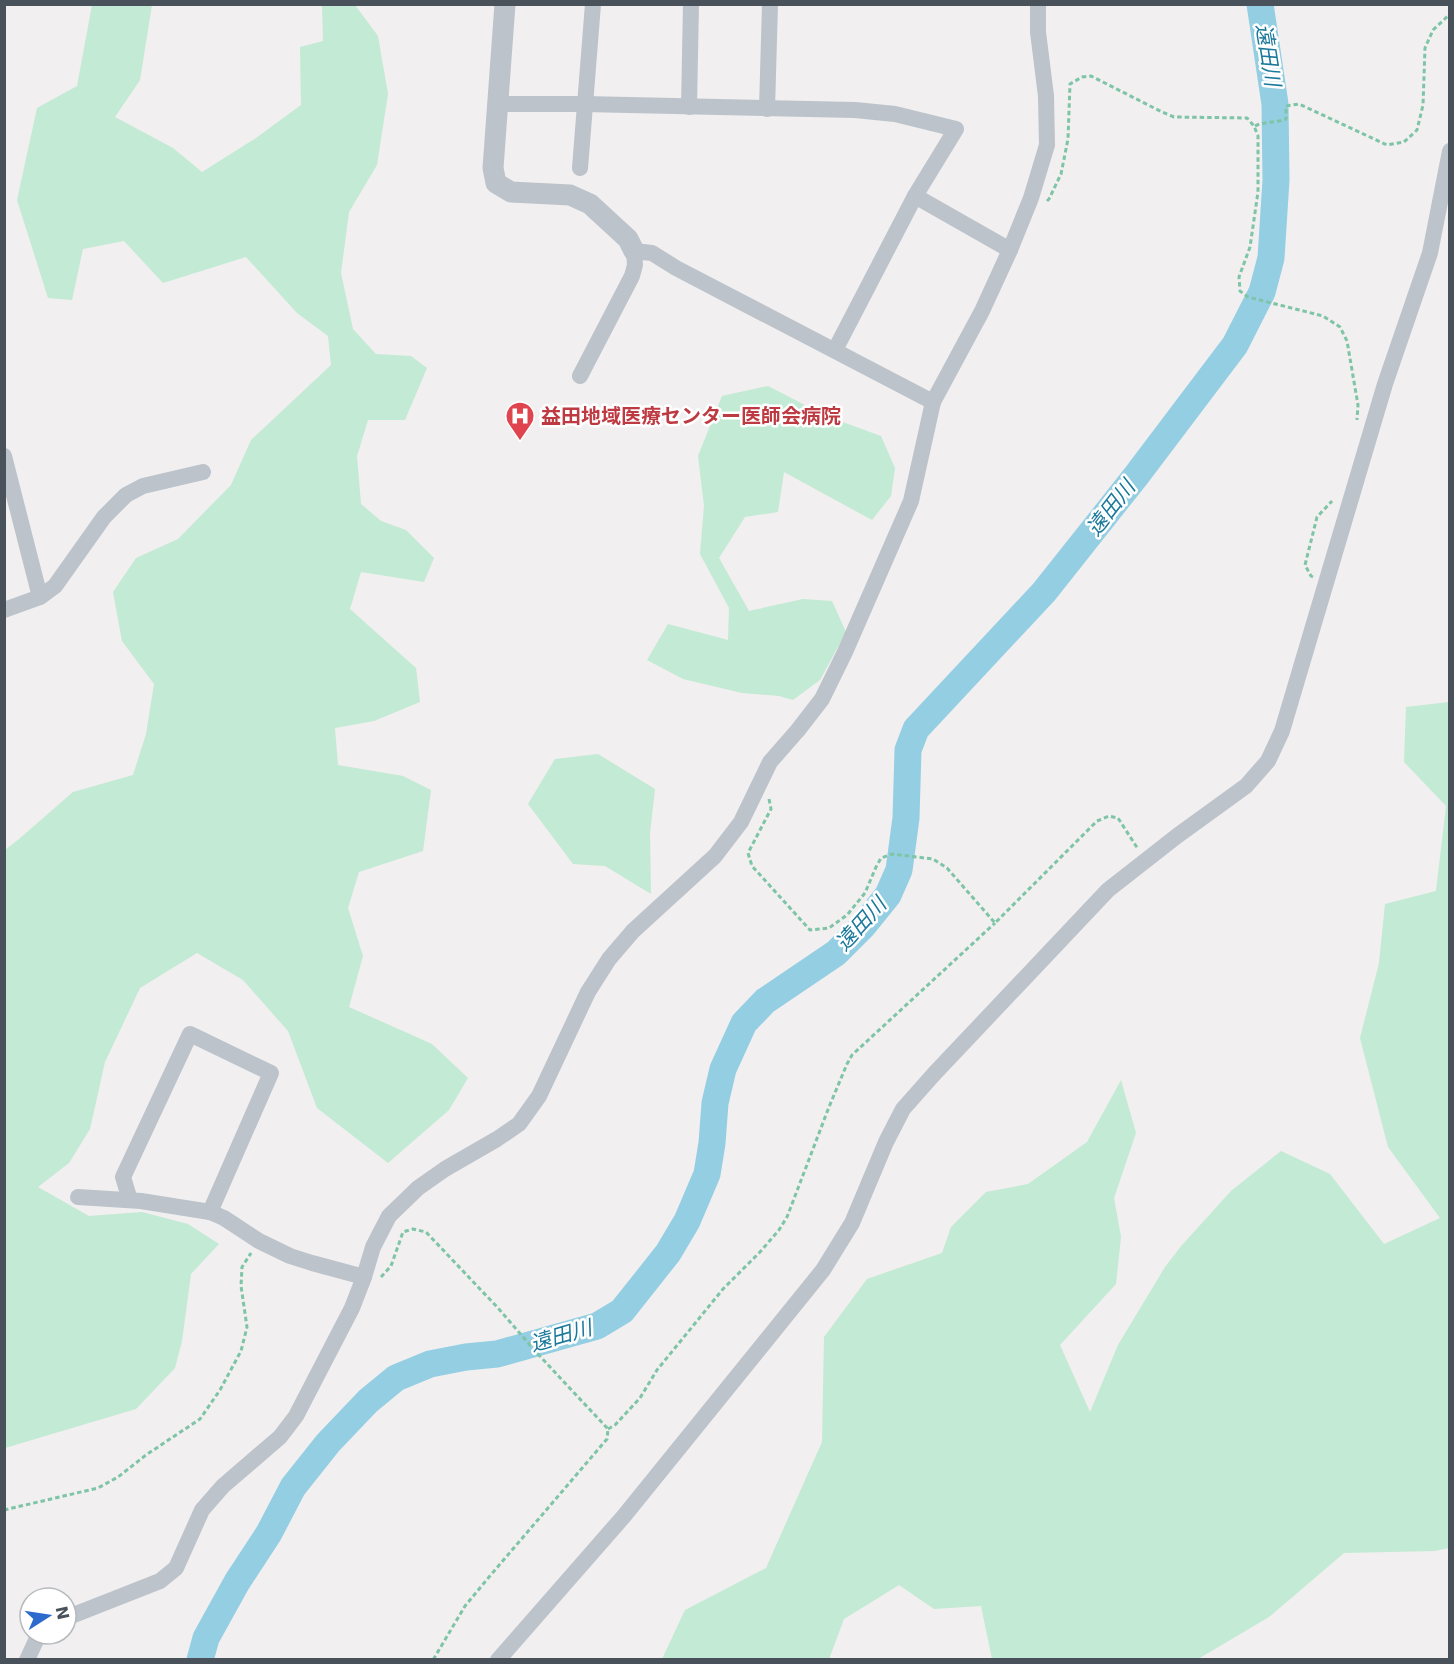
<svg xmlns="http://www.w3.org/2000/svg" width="1454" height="1664" font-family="'DejaVu Sans','Noto Sans JP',sans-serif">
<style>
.green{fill:#c2ead4}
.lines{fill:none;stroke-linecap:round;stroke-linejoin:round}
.river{stroke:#94cee2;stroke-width:27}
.path{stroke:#7ec4a6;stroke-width:3;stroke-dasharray:4.5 3;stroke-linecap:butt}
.minor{stroke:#bcc3ca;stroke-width:16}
.tertiary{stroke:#bcc3ca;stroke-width:21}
.labels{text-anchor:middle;stroke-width:5;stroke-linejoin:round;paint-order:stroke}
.health-label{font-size:20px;font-weight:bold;fill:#be3a42;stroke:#fff;text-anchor:start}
.water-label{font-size:21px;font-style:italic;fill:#1c799b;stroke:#fff}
</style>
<rect width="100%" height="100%" fill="#f1efef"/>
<g class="green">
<path d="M92 5H152L140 80 115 117 173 148 202 172 256 138 301 105 300 47 323 41 322 5H355L378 36 388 94 377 165 349 212 341 273 353 329 376 354 411 356 427 368 405 420H368L357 456 361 504 381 521 406 530 434 558 424 582 361 572 350 609 416 668 420 702 374 721 335 728 338 765 403 776 431 790 423 851 359 872 348 908 363 956 349 1007 432 1044 468 1078 449 1110 388 1163 317 1108 288 1031 243 980 197 953 140 988 105 1062 90 1129 69 1163 38 1187 89 1216 142 1212 188 1224 219 1244 191 1274 182 1341 175 1368 136 1409 5 1448V850L19 839 73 792 133 775 146 734 154 684 122 641 113 592 136 558 178 539 231 485 251 440 331 365 328 336 297 313 246 257 163 283 124 241 83 249 72 300 48 298 17 200 37 108 77 86Z"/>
<path d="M768 386 826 416 881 436 895 468 891 496 872 520 784 472 778 512 745 517 719 558 749 611 803 599 832 601 846 632 820 680 793 700 779 696 742 693 683 679 647 660 668 624 728 640 729 608 700 554 704 506 698 456 722 396Z"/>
<path d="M1449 702V1548L1435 1551 1344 1553 1269 1617 1198 1659H992L981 1606 934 1609 899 1585 844 1619 829 1659H662L685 1610 766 1568 822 1442 824 1337 867 1279 942 1253 951 1227 986 1192 1028 1184 1087 1142 1121 1080 1136 1133 1114 1198 1121 1237 1116 1284 1060 1345 1090 1412 1118 1345 1165 1267 1182 1245 1231 1191 1281 1151 1330 1174 1384 1244 1440 1218 1388 1147 1360 1038 1379 963 1385 904 1436 891 1446 806 1404 762 1406 707Z"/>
<path d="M598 754 655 789 650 833 651 894 605 866 573 864 528 804 555 759Z"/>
</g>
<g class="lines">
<path class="river" d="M200 1660 206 1638 237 1582 269 1533 293 1487 328 1443 368 1401 396 1378 430 1364 466 1357 497 1354 597 1326 622 1311 668 1253 687 1221 707 1174 712 1143 715 1103 723 1069 744 1023 765 1001 836 953 863 926 888 895 899 870 906 818 908 750 916 729 1044 592 1136 476 1235 345 1262 292 1271 258 1276 180 1275 104 1260 4"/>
<g class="path">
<path d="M1255 126C1265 121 1276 123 1286 119V106L1299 104 1387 145 1404 142 1417 130 1423 105 1425 48 1433 30 1450 14"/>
<path d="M1047 201 1049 199 1061 174 1068 139 1070 84 1082 77 1091 76 1162 112 1174 117 1247 118 1254 126 1258 136V192L1250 247 1239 277 1240 291 1248 297 1323 316 1340 327 1347 341 1358 405 1357 420"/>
<path d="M1313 577 1311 576 1305 565 1317 517 1332 501"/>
<path d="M769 799 771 809 748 853 752 866 810 930 829 928 847 915 865 893 876 867 881 858 892 854 933 859 947 868 995 923 1097 821 1109 816 1118 818 1138 849"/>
<path d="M381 1277 391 1266 403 1232 413 1229 426 1232 498 1308 536 1352 608 1429 607 1439 489 1577 465 1606 433 1660"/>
<path d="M608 1429 615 1425 640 1398 657 1370 723 1289 760 1252 779 1230 787 1217 829 1107 847 1064 852 1055 995 923"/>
<path d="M4 1510 98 1488 118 1477 146 1455 200 1419 220 1390 241 1351 247 1327 241 1286 242 1267 251 1253"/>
</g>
<g class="minor">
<path d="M498 104H584L855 110 895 114 956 129 915 196 835 350"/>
<path d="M689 107 691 4"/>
<path d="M767 109 770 4"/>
<path d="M580 168 593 4"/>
<path d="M915 196 1010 250"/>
<path d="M580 376 632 276 635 265 634 251 652 253 676 268 933 402"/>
<path d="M4 456 40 597"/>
<path d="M4 610 40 597 55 586 104 517 126 495 143 486 203 472"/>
<path d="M78 1197 141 1201 210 1212 224 1218 259 1241 290 1256 312 1263 364 1277"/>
<path d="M130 1200 123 1177 190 1034 271 1073 210 1212"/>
<path d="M66 1618 160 1581 176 1568 202 1510 223 1486 280 1437 296 1416 352 1308 364 1277 373 1247 389 1216 418 1188 445 1169 497 1139 519 1124 539 1096 588 992 609 959 633 931 715 856 741 822 770 762 798 730 822 699 845 652 911 501 933 402 982 311 1010 250 1031 198 1047 145 1046 96 1038 32V4"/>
<path d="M27 1660 39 1634"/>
<path d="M498 1660 624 1516 823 1270 852 1223 886 1142 903 1109 934 1074 1108 890 1177 836 1246 786 1268 761 1282 731 1385 384 1430 253 1450 151"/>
</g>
<path class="tertiary" d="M505 4 493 168 496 183 511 192 570 195 590 204 628 239 634 251"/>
</g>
<defs>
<g id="hospital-pin" transform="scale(1.5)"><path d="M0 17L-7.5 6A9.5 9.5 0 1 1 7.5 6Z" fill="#e0444e" stroke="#fff"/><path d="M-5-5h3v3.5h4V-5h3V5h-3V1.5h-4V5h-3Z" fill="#fff"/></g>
</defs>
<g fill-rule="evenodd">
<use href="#hospital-pin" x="520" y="416"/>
</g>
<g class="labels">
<g class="health-label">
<text x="541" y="423">益田地域医療センター医師会病院</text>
</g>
<g class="water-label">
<text transform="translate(1268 55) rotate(81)" y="7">遠田川</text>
<text transform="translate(1111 508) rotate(-52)" y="7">遠田川</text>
<text transform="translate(861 924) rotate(-48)" y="7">遠田川</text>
<text transform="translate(561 1336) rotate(-16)" y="7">遠田川</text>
</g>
</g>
<rect width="1454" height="1664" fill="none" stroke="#49515a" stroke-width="12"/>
<g transform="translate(48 1616) rotate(78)"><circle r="28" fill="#ffffff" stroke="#b6b9bd" stroke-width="1.5"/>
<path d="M0-4.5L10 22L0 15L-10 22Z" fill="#2d6ace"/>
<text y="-9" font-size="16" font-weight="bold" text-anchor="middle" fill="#49515a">N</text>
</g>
</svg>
